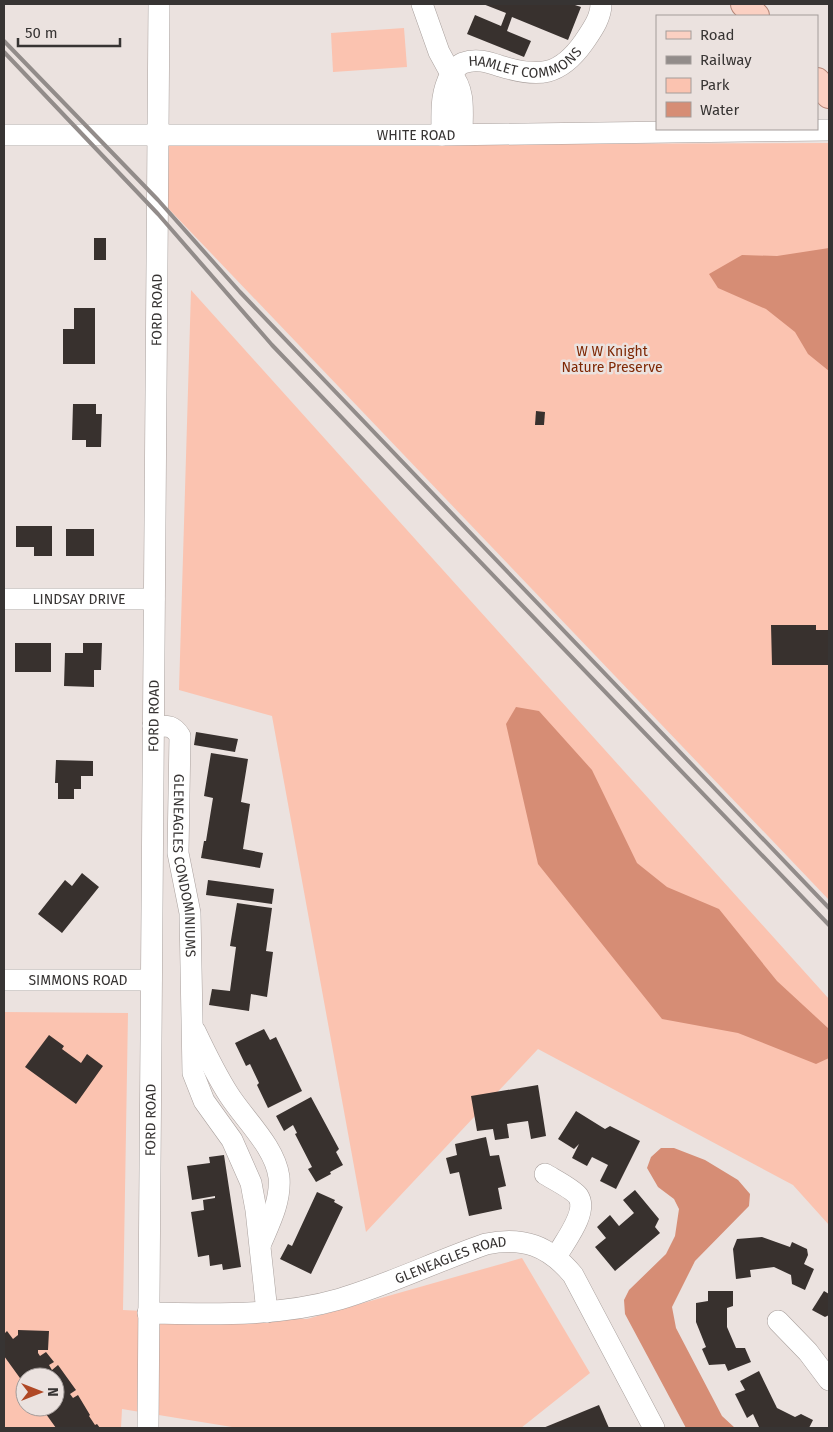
<svg xmlns="http://www.w3.org/2000/svg" width="833" height="1432" font-family="'Fira Sans',sans-serif">
<style>
.green{fill:#fbc3b0;fill-rule:evenodd}
.water{fill:#d68d75}
.building{fill:#38312e}
.lines{fill:none;stroke-linecap:round;stroke-linejoin:round}
.minor-casing{stroke:#a9a09d;stroke-width:22}
.major-casing{stroke:#b58576;stroke-width:28}
.minor{stroke:#fff;stroke-width:21}
.major{stroke:#fbd0c2;stroke-width:26}
.rail{stroke:#928c8a;stroke-width:4}
.labels{text-anchor:middle;stroke-width:5;stroke-linejoin:round;paint-order:stroke}
.street-label{font-size:14px;fill:#373433;stroke:#ebe2df}
.park-label{font-size:14px;fill:#7e2805;stroke:#ebe2df}
</style>
<rect width="100%" height="100%" fill="#ebe2df"/>
<g class="green">
<path d="M404 28 407 67 333 72 331 33Z"/>
<path d="M829 143V900L167 207 166 145Z"/>
<path d="M191 290 829 999V1225L793 1185 538 1049 366 1232 272 716 179 690Z"/>
<path d="M4 1012 128 1013 123 1310 307 1319 522 1258 590 1373 521 1428H238L122 1409 121 1428H4ZM25 1377H55V1407H25Z"/>
</g>
<g class="water">
<path d="M829 248V371L808 354 795 332 766 309 718 288 709 274 742 255 777 256Z"/>
<path d="M516 707 539 711 592 770 637 863 667 887 719 909 777 981 829 1029V1058L816 1064 738 1033 662 1019 538 864 506 724Z"/>
<path d="M661 1148H674L705 1160 738 1180 750 1194 749 1206 695 1261 672 1307 676 1328 722 1416 735 1428H686L625 1314 624 1300 629 1290 666 1254 675 1236 679 1209 674 1199 658 1187 647 1168 651 1157Z"/>
</g>
<g class="building">
<path d="M483 4H572L581 7 568 40 512 17 507 31 531 41 524 57 467 34 475 15 501 26 506 13Z"/>
<rect x="94" y="238" width="12" height="22"/>
<path d="M74 308H95V364H63V329H74Z"/>
<path d="M73 404H96V414H102L101 447H86V440H72Z"/>
<path d="M536 411 545 412 544 425H535Z"/>
<path d="M16 526H52V556H34V547H16Z"/>
<rect x="66" y="529" width="28" height="27"/>
<path d="M771 625H816V630H829V665H772Z"/>
<rect x="15" y="643" width="36" height="29"/>
<path d="M83 643H102L101 670H94V687L64 686 65 653H83Z"/>
<path d="M196 732 238 739 235 752 194 745Z"/>
<path d="M211 753 248 759 241 802 250 804 243 849 263 853 260 868 201 858 204 841H206L213 798 204 796Z"/>
<path d="M56 760 93 761V776H81V789H74V799H58V783H55Z"/>
<path d="M82 873 99 887 62 933 38 914 65 880 72 886Z"/>
<path d="M208 880 274 889 272 904 206 895Z"/>
<path d="M237 903 272 908 266 951 273 952 267 997 251 994 249 1011 209 1005 212 989 230 991 236 947 230 946Z"/>
<path d="M264 1029 270 1040 276 1037 302 1091 268 1108 257 1085 259 1083 250 1064 246 1066 235 1043Z"/>
<path d="M49 1035 64 1046 62 1049 81 1063 87 1054 103 1066 76 1104 25 1067Z"/>
<path d="M538 1085 546 1136 531 1139 528 1121 507 1124 509 1138 495 1140 493 1129 477 1131 471 1096Z"/>
<path d="M311 1097 339 1149 336 1152 343 1165 330 1172 331 1174 316 1182 308 1169 312 1167 295 1134 297 1133 293 1125 284 1131 276 1116Z"/>
<path d="M576 1111 605 1129 610 1126 640 1141 616 1189 600 1181 608 1165 592 1157 587 1166 572 1158 579 1144 574 1149 558 1139Z"/>
<path d="M486 1137 490 1156 499 1155 506 1186 498 1188 502 1209 469 1216 459 1172 450 1174 446 1158 457 1155 455 1144Z"/>
<path d="M224 1155 241 1267 223 1270 222 1264 210 1266 209 1255 198 1257 191 1212 204 1210 203 1200 215 1198V1196L192 1200 187 1166 210 1163 209 1157Z"/>
<path d="M635 1190 659 1219 655 1227 660 1233 615 1271 595 1247 606 1238 597 1227 610 1215 619 1226 634 1213 623 1200Z"/>
<path d="M317 1192 335 1200 334 1202 343 1207 311 1274 280 1259 288 1244 292 1246Z"/>
<path d="M762 1237 790 1247 792 1242 807 1249 808 1255 804 1264 814 1269 805 1290 792 1284 791 1275 774 1267 750 1270 751 1277 736 1279 733 1249 737 1239Z"/>
<path d="M708 1291H733V1306L727 1308V1327L736 1348H745L751 1362 728 1371 725 1364 709 1365 702 1349 706 1347 696 1322V1303L708 1301Z"/>
<path d="M824 1291 829 1294V1315L825 1317 812 1310Z"/>
<path d="M18 1330 49 1331 48 1350H38V1353L40 1356 46 1352 54 1362 49 1365 52 1370 58 1365 76 1390 70 1394 73 1398 78 1395 90 1415 89 1416 95 1425 97 1424 100 1428H56L41 1407H55V1377H25V1385L4 1356V1334L7 1331 13 1339 18 1335Z"/>
<path d="M759 1371 777 1408 795 1417 801 1414 813 1420 809 1428H762L759 1427 753 1414 747 1418 735 1394 745 1390 740 1381Z"/>
<path d="M599 1405 609 1428H543Z"/>
</g>
<g class="lines">
<g class="minor-casing">
<g id="minor">
<path id="s1" d="M422 4 439 52 451 74C455 70 458 65 463 63 476 58 488 62 500 66 539 78 560 76 584 42 592 30 601 18 601 4"/>
<path id="s2" d="M4 135H442L829 130"/>
<path d="M442 135C442 112 440 94 451 74 466 90 462 114 462 134"/>
<path id="s3" d="M4 599H154"/>
<path id="s4" d="M153 726C166 726 172 724 180 736L178 853 190 913 193 1073 204 1101 232 1140 251 1183 256 1210 267 1312"/>
<path id="s5" d="M4 980H151"/>
<path d="M195 1031C205 1052 216 1075 229 1095 245 1120 275 1147 279 1177 281 1201 270 1222 261 1243"/>
<path d="M545 1174C553 1179 573 1189 578 1196 589 1212 564 1242 556 1257"/>
<path id="s6" d="M148 1313C212 1314 278 1317 340 1299 390 1284 437 1261 486 1244 523 1236 549 1246 573 1275L654 1428"/>
<path d="M778 1321 808 1352 829 1380"/>
<path id="s7" d="M148 1428 159 4"/>
</g>
</g>
<g class="major-casing">
<g id="major">
<path d="M744 4 756 16"/>
<path d="M817 81 829 95"/>
</g>
</g>
<use href="#minor" class="minor"/>
<use href="#major" class="major"/>
<g class="rail">
<path d="M4 41 158 200 240 292 829 908"/>
<path d="M4 52 158 214 272 345 829 925"/>
</g>
</g>
<g class="labels">
<g class="street-label">
<text dy="5" stroke="none"><textPath href="#s1" startOffset="158">HAMLET COMMONS</textPath></text>
<text dy="5" stroke="none"><textPath href="#s2" startOffset="412">WHITE ROAD</textPath></text>
<text dy="5" stroke="none"><textPath href="#s7" startOffset="1118">FORD ROAD</textPath></text>
<text dy="5" stroke="none"><textPath href="#s3" startOffset="75">LINDSAY DRIVE</textPath></text>
<text dy="5" stroke="none"><textPath href="#s7" startOffset="712">FORD ROAD</textPath></text>
<text dy="5" stroke="none"><textPath href="#s4" startOffset="161">GLENEAGLES CONDOMINIUMS</textPath></text>
<text dy="5" stroke="none"><textPath href="#s5" startOffset="74">SIMMONS ROAD</textPath></text>
<text dy="5" stroke="none"><textPath href="#s7" startOffset="308">FORD ROAD</textPath></text>
<text dy="5" stroke="none"><textPath href="#s6" startOffset="311">GLENEAGLES ROAD</textPath></text>
</g>
<g class="park-label">
<text x="612" y="356">W W Knight<tspan x="612" dy="16">Nature Preserve</tspan></text>
</g>
</g>
<rect width="833" height="1432" fill="none" stroke="#373433" stroke-width="10"/>
<rect x="656" y="15" width="162" height="115" fill="#ebe2df" stroke="#a39c9a"/>
<rect x="666" y="31" width="25" height="8" fill="#fbd0c2" stroke="#a39c9a"/>
<text x="700" y="40" font-size="15" fill="#373433">Road</text>
<rect x="666" y="56" width="25" height="8" fill="#928c8a" stroke="#a39c9a"/>
<text x="700" y="65" font-size="15" fill="#373433">Railway</text>
<rect x="666" y="78" width="25" height="15" fill="#fbc3b0" stroke="#a39c9a"/>
<text x="700" y="90" font-size="15" fill="#373433">Park</text>
<rect x="666" y="102" width="25" height="15" fill="#d68d75" stroke="#a39c9a"/>
<text x="700" y="115" font-size="15" fill="#373433">Water</text>
<g transform="translate(40 1392) rotate(90)"><circle r="24" fill="#ebe2df" stroke="#a39c9a"/>
<path d="M0-4L9 19L0 12L-9 19Z" fill="#b04825"/>
<text y="-8" font-size="14" font-weight="bold" text-anchor="middle" fill="#373433">N</text>
</g>
<path d="M18 38v8h102v-8" fill="none" stroke="#373433" stroke-width="2.5"/>
<text x="25" y="38" font-size="15" fill="#373433" stroke="#ebe2df" stroke-width="4" paint-order="stroke">50 m</text>
</svg>
